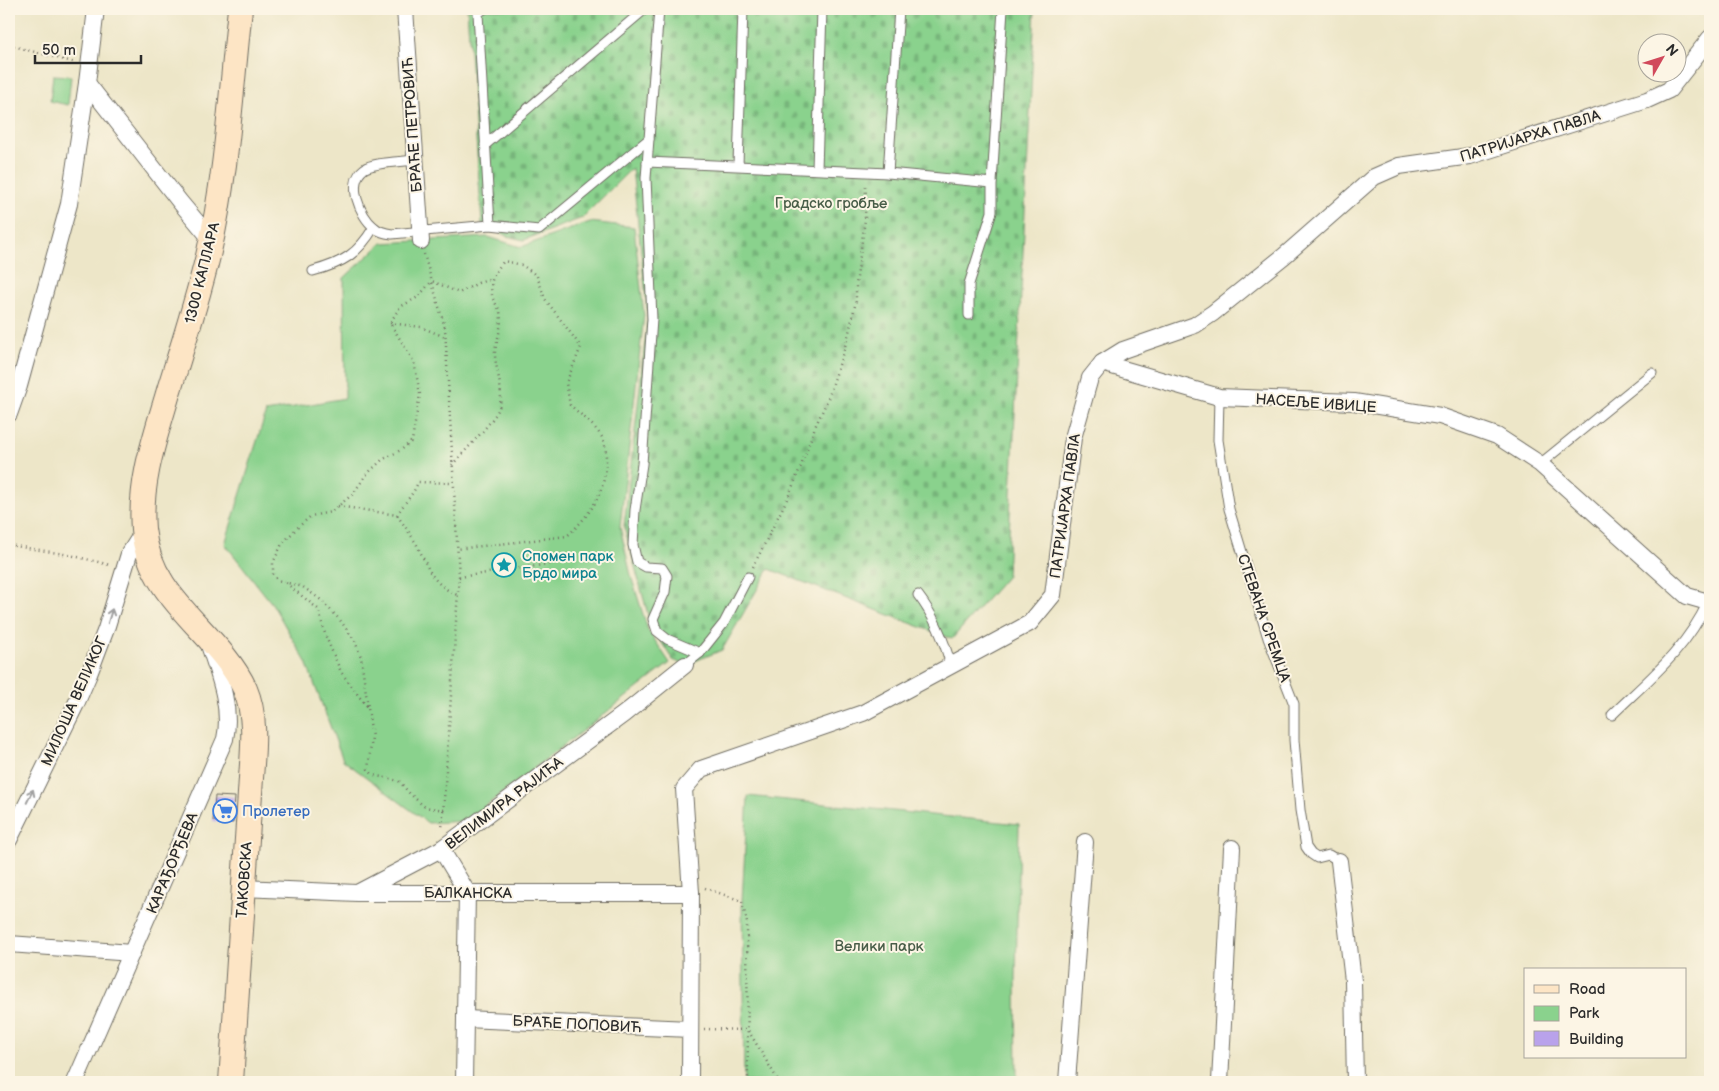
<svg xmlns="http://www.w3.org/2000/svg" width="1719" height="1091" font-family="'Balsamiq Sans',sans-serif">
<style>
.cemetery{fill:url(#cemetery-stones);stroke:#5a7e5c}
.park{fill:#8ad28d;stroke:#5a7e5c}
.building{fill:#b9a2eb}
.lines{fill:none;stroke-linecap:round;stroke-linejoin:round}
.lane-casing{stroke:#6f6c62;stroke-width:11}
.street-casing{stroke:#6f6c62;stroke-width:18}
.secondary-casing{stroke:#6f6c62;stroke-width:26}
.path{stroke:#6f6c62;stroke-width:2.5;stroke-dasharray:1 4;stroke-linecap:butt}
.lane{stroke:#fff;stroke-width:9}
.street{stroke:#fff;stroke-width:16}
.secondary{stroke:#fde5c5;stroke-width:24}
.oneway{stroke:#a0a0a0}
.labels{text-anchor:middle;stroke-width:4;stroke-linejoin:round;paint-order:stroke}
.street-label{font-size:15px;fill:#2b2b2b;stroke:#fcf5e5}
.park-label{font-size:15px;fill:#485d48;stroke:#fcf5e5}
.culture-label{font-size:15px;fill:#0d838f;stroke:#fcf5e5;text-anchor:start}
.shop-label{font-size:15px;fill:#366cbe;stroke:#fcf5e5;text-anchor:start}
</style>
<defs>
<pattern id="cemetery-stones" width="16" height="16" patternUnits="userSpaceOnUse" patternTransform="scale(1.25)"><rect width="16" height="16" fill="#8ad28d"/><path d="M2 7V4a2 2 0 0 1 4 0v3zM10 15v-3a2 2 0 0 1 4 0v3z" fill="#77b47a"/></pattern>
</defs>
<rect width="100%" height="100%" fill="#fcf5e5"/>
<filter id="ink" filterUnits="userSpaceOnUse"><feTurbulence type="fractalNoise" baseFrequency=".02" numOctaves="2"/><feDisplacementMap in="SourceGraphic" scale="10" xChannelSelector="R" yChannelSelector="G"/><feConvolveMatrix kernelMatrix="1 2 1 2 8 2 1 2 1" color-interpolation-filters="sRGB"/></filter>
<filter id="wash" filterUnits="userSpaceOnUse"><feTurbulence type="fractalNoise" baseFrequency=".0096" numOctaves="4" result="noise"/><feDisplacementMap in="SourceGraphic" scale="20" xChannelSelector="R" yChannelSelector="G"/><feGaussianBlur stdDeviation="1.12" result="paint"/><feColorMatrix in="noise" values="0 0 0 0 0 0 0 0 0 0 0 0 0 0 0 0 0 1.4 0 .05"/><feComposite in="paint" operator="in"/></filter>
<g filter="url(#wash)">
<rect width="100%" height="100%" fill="#ede6c8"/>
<path class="cemetery" d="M467 9H1035L1007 576 952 639 769 569 722 650 685 665 673 660 651 626 624 526 648 316 632 168 582 218 524 240 507 236 482 224Z"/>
<g class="park">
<path d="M53 75 71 76 68 105 50 101Z"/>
<path d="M590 222 634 227 644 315 620 527 631 576 648 630 670 663 466 821 428 823 343 760 306 662 273 605 225 544 266 412 345 398 344 278 382 243 488 237 521 247Z"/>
<path d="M748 796 1019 824 1016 978 1017 1082H744L742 901Z"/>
</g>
<g id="blocks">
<path class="building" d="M215 796 235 797 233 823 213 821Z"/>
</g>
</g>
<g filter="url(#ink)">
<use href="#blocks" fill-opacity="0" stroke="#6f6c62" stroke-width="1"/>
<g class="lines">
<g class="lane-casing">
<g id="lane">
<path d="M659 9 646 178 652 319 642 464 635 510 633 545 637 562 646 567 662 568 667 576 665 592 653 619 657 631 667 639 700 653 685 665"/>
<path d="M485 145 645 9"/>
<path d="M414 160C402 162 373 162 364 169 346 183 360 216 374 227 379 232 385 233 392 234L490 225 478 13 484 9"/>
<path d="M647 162 888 173 992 183"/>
<path d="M738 165 743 9"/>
<path d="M817 169 822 9"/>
<path d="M888 173 899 9"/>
<path d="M490 225 539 230 649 139"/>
<path d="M313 271C343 263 358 254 374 227"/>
<path d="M969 315V284L992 212V183L1003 9"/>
<path d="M1219 397 1218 440 1229 509 1268 638 1294 704V740L1300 810 1306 847 1311 854 1317 858 1329 855 1339 861"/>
<path d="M1540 464 1652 373"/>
<path d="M918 595C935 617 944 639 951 666"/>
<path d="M700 653 724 623 748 577"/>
<path d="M1612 715C1650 678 1685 651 1708 602"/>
</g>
</g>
<g class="street-casing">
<g id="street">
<path d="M405 9 421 241"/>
<path d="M87 83 180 202 211 239"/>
<path d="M1102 363 1219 397 1354 402 1440 416 1497 436 1540 464 1687 596 1708 602 1710 600"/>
<path d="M9 414 19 386 69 204 87 83 96 9"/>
<path d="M9 840 76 704 89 674 106 629 129 554 143 532"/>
<path d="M441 849 467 892 464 1082"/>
<path d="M1339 861 1353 981 1355 1082"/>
<path d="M244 888 357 893H691"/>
<path d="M359 892 441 849 624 714 685 665"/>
<path d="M9 944 132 953"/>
<path d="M465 1019 690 1029"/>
<path d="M75 1082 225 739C232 708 219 675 209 645"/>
<path d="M690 1082 691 893 684 789 701 769 863 713 1030 623 1053 595 1073 438 1090 378 1102 363 1123 350 1195 325 1213 313 1284 256 1374 177 1399 166 1470 156 1647 100 1669 90 1710 38"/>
<path d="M1067 1082 1085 842"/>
<path d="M1220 1082 1232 848"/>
</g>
</g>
<g class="secondary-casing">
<path id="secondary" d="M231 1082 251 778C253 749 257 717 245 689 218 631 150 601 143 529 139 481 156 435 169 390 183 345 197 301 208 256 227 175 231 91 240 9"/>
</g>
<g class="path">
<path d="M9 45 76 63"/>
<path d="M424 254 445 328 459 577 442 830"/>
<path d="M390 323 421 327 445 337"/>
<path d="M452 465C463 453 494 421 499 408 505 389 494 367 495 351 497 338 503 326 500 312 499 308 495 303 493 299 488 281 494 273 504 261L522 265 537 276 545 299 581 347 566 383 570 405C581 415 596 426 603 439 606 445 606 455 606 462 605 494 590 515 567 536L457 549"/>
<path d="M338 506 397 515C404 525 411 535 417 545 429 569 430 582 457 595"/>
<path d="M397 515C404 503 414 494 418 482L453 483"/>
<path d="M9 545 70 555 110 565"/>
<path d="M753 567 789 495 801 466 815 427 828 399 848 337 856 301V285L865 219 866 184"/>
<path d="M459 577 550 564"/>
<path d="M286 583 318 609 326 637 341 672 367 707"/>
<path d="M444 810 425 807 410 794 399 781 373 775 368 769 372 737 361 657 355 641 340 620 321 600 303 587 277 580 273 574V563L282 544 296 529 311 516 331 512 353 494 366 475 382 460 401 450 412 441 420 394 414 362 390 323 400 307 418 297 432 281 459 293 478 283 492 279"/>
<path d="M705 888 742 901 747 923 748 1082"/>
<path d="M704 1029 748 1030 779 1082"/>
</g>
<use href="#lane" class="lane"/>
<use href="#street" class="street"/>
<use href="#secondary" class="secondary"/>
</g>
<defs><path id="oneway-shaft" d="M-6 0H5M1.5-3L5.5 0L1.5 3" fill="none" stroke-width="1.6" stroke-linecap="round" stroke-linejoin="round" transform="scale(1.25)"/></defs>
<g class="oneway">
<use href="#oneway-shaft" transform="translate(110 616) rotate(-73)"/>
<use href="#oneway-shaft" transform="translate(30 796) rotate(-64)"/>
</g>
</g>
<defs>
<g id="sight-ring" transform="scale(1.25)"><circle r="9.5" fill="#fcf5e5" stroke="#0f9aa8" stroke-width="1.5"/><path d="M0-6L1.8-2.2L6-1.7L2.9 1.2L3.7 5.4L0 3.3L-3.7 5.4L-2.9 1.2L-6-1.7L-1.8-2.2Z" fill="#0f9aa8"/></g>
<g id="supermarket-ring" transform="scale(1.25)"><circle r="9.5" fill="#fcf5e5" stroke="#3f7fe0" stroke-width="1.5"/><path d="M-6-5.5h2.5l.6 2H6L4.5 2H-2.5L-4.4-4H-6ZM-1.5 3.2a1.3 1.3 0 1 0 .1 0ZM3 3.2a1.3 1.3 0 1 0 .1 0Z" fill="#3f7fe0"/></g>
</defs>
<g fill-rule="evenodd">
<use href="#sight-ring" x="504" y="565"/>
<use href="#supermarket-ring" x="225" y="811"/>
</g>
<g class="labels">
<g class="street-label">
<text transform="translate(412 125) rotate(-94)" y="5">БРАЋЕ ПЕТРОВИЋ</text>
<text transform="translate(1530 136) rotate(-17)" y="5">ПАТРИЈАРХА ПАВЛА</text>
<text transform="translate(202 273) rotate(-76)" y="5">1300 КАПЛАРА</text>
<text transform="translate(1316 403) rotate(4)" y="5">НАСЕЉЕ ИВИЦЕ</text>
<text transform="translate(1065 506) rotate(-82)" y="5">ПАТРИЈАРХА ПАВЛА</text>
<text transform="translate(1264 618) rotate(71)" y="5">СТЕВАНА СРЕМЦА</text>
<text transform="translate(74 701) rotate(-66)" y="5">МИЛОША ВЕЛИКОГ</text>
<text transform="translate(504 803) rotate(-37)" y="5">ВЕЛИМИРА РАЈИЋА</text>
<text transform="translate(172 863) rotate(-67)" y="5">КАРАЂОРЂЕВА</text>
<text transform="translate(244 880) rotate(-86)" y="5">ТАКОВСКА</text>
<text x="468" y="898">БАЛКАНСКА</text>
<text transform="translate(577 1024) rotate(3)" y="5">БРАЋЕ ПОПОВИЋ</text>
</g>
<g class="park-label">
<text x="831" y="208">Градско гробље</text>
<text x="879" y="951">Велики парк</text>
</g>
<g class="culture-label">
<text x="522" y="561">Спомен парк<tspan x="522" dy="17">Брдо мира</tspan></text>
</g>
<g class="shop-label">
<text x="242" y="816">Пролетер</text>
</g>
</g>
<rect width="1719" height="1091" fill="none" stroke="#fcf5e5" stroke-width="30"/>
<rect x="1524" y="968" width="162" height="90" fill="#fcf5e5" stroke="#a8a49b"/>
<rect x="1534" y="985" width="25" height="8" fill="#fde5c5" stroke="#a8a49b"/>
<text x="1569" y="994" font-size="15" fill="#2b2b2b">Road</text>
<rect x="1534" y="1006" width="25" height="15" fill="#8ad28d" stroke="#a8a49b"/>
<text x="1569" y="1018" font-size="15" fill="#2b2b2b">Park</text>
<rect x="1534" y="1031" width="25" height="15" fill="#b9a2eb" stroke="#a8a49b"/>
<text x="1569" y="1044" font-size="15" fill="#2b2b2b">Building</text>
<g transform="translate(1662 58) rotate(51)"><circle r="24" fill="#fcf5e5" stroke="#a8a49b"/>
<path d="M0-4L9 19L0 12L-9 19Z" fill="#d1495b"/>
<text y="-8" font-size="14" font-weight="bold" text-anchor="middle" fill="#2b2b2b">N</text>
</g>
<path d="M35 55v8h106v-8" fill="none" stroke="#2b2b2b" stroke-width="2.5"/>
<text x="42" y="55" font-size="15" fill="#2b2b2b" stroke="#fcf5e5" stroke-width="4" paint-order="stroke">50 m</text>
</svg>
